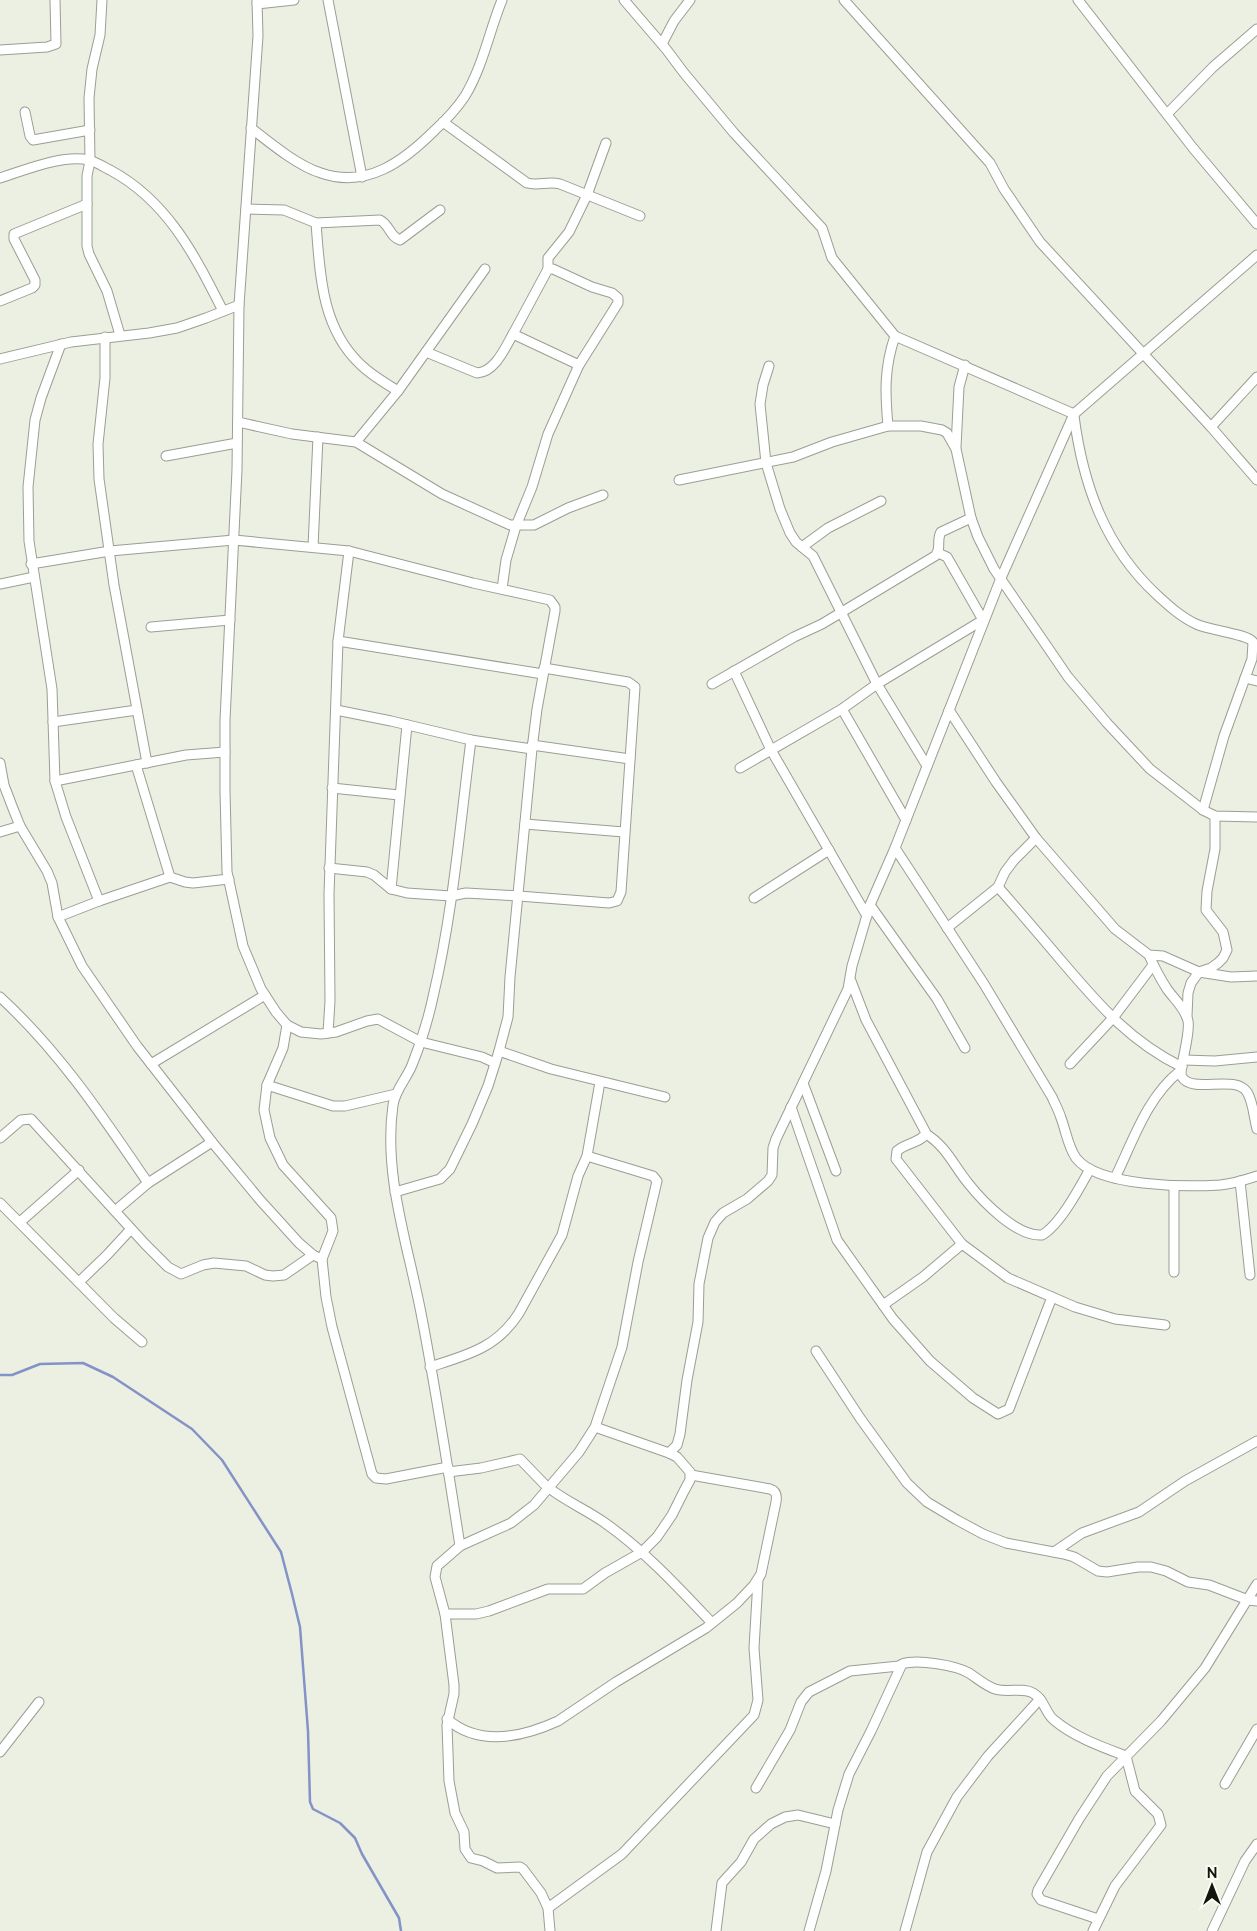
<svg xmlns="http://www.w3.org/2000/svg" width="1257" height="1931" font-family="Raleway,sans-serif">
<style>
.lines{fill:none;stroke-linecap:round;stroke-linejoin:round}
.stream{stroke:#8393c7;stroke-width:2.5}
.minor-casing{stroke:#9a9e93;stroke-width:11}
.minor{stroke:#fff;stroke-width:9}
</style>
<rect width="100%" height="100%" fill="#ebf0e3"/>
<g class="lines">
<path class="stream" d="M0 1375H12L40 1364 83 1363 113 1377 192 1429 222 1460 281 1552 292 1594 300 1627 308 1731 310 1802 313 1809 340 1823 355 1838 362 1854 399 1918 401 1931"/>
<g class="minor-casing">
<g id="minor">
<path d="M102 0 100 35 92 69 89 98 90 161 87 176V246L89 254 107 291 120 335"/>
<path d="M257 0 258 36 239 305 237 470 225 720V791L227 872 243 946 261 989 276 1012 287 1025 301 1032 321 1034 336 1032 367 1021 378 1019 421 1042 482 1057 495 1063"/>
<path d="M328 0 362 177"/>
<path d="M624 0 666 49 684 73 734 133 822 228 832 258 895 336 1074 414"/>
<path d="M844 0 990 163 1004 189 1040 242 1211 427 1257 480"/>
<path d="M1078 0 1193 148 1257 224"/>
<path d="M257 4 294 0"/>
<path d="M662 44 674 21 690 0"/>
<path d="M0 50 47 47 56 44 55 0"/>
<path d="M25 112 30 136 33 140 90 130"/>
<path d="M1167 114 1213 67 1257 29"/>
<path d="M443 122 527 183C538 186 549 181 560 184L640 216"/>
<path d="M251 128C270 143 298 166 321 173 367 189 404 161 435 130 446 120 457 108 465 96 483 66 489 32 502 0"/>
<path d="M0 178C25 170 63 154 89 160 96 162 104 167 110 170 168 201 195 256 223 311"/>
<path d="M246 209 284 210 316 223 380 220C389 224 390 237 400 240L440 210"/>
<path d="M316 223C320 273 321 327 360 364 371 375 385 383 398 391"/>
<path d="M548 269V258L569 232 587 195 606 143"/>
<path d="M0 301 32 288 35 285V280L14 239V234L87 204"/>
<path d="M513 334 548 269H553L592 287 612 293 618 298V303L579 365"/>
<path d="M105 337V378L98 444 99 479 114 585 147 763"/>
<path d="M61 344 41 398 35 420 28 487 29 541 52 689 55 781 66 817 99 901"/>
<path d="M426 352 477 373C495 372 505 348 513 334L579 365 548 434 532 487 516 526 506 560 502 589"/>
<path d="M0 359 71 342 149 333 177 328 206 318 239 305"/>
<path d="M769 366 763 385 760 404 766 463 780 509 790 533 796 542 813 556 877 684 927 766"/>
<path d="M1074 416C1083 485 1105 547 1157 595 1169 606 1181 617 1196 624 1208 630 1248 634 1253 642L1252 659 1224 736 1203 810"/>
<path d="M238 422 292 434 356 442 442 494 510 525H534L568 508 603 495"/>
<path d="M888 426C885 393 884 368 895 336"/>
<path d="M1211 427 1257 377"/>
<path d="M356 442 398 391 485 269"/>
<path d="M956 447 959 387 965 365"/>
<path d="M166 456 237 443"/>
<path d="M679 480 793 457 832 442 888 426H921L942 430 947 433 956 449 971 518 978 537 994 569 1068 677 1107 723 1150 769 1203 810 1215 816 1257 817"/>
<path d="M313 547 318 437"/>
<path d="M802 547 828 528 881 501"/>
<path d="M31 564 110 551 234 540 349 551 473 583 550 600 555 607V611L537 709 532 749 510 977 508 1017 499 1051 488 1086 472 1124 450 1169 440 1179 395 1192"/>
<path d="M0 584 34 577"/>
<path d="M151 627 230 620"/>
<path d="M338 641 543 674"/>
<path d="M734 671 771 750 867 916"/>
<path d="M1245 678 1257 681"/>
<path d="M712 684 794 637 822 624 935 556C942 549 936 540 941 532L971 518"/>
<path d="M842 709 906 820"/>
<path d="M336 710 391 721 471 740 532 749"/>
<path d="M949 710 996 782 1036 838 1115 929 1149 955 1163 956 1199 972 1231 977 1257 976"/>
<path d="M53 722 137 710"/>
<path d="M532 745 630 759"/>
<path d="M0 763 4 785 12 806 20 826 47 871 52 883 58 917 82 966 137 1046 212 1142 260 1200 299 1243 313 1255 322 1259"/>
<path d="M136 765 170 877 185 882 193 883 229 879"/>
<path d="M740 768 842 709 877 684 983 620 947 557 938 553"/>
<path d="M55 781 186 755 225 752"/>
<path d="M332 788 399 795"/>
<path d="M525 824 624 832"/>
<path d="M0 832 20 826"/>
<path d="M895 848 984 984 1052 1097C1055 1104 1059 1111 1061 1118 1066 1131 1068 1147 1076 1158 1098 1187 1186 1187 1220 1185 1232 1184 1245 1180 1257 1176"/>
<path d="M329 868 367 872 374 875 391 889 407 893 451 896 466 893 519 896 609 903 617 901 621 892 635 687 628 682 544 668"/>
<path d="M998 887C1021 913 1043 939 1065 965 1101 1007 1131 1042 1182 1067"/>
<path d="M391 889 407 725"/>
<path d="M754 898 829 850"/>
<path d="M870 905 937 999 965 1048"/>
<path d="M58 917 99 901 170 877"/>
<path d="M947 928 998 887 1005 872 1014 860 1036 838"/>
<path d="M1149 955C1154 967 1160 978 1167 989 1174 999 1185 1008 1188 1021 1191 1034 1178 1071 1182 1077 1192 1094 1235 1074 1247 1092 1253 1101 1254 1118 1257 1129"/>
<path d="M851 981 866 1020 926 1133C921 1143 905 1143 897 1151L896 1159 962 1244 1008 1278 1075 1307 1115 1319 1165 1325"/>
<path d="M0 997C59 1051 103 1117 148 1183"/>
<path d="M1187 1016 1188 993 1191 983 1199 972 1211 968 1218 963 1223 958 1227 950 1223 932 1206 910 1207 891 1215 849V816"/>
<path d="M287 1025 283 1048 267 1085 264 1110 270 1138 283 1165 331 1218 333 1231 322 1259 326 1297 332 1327 372 1474 376 1478 386 1479 448 1467"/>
<path d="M328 1033 330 1001 329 894 338 641 349 551"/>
<path d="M499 1051 551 1069 665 1097"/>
<path d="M1184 1060 1215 1061 1257 1057"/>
<path d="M151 1064 265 995"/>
<path d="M1070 1064 1113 1018 1153 965"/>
<path d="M803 1083 836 1171"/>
<path d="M267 1085 333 1106H345L396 1094"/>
<path d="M791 1107 837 1240 893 1319 930 1361 973 1398 998 1414 1009 1409 1052 1297"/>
<path d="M926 1134C946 1146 954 1166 968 1183 983 1202 1017 1237 1042 1235 1060 1225 1080 1187 1090 1169"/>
<path d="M0 1138 21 1120 31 1119 145 1244 168 1267 181 1274 203 1265 214 1263 246 1266 265 1275 273 1276 284 1275 313 1255"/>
<path d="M587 1156 653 1176 657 1181 638 1262 622 1347 595 1427 579 1452 534 1505 511 1523 460 1546 437 1566 435 1577 445 1614H476L489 1611 548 1589H583L605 1573 642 1552 657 1537 672 1515 684 1491 690 1480V1472L677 1457 669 1453 595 1427"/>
<path d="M1115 1178C1133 1141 1147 1097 1180 1071"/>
<path d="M1240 1181 1250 1275"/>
<path d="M0 1203 114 1318 142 1342"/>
<path d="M115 1211 148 1183 212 1142"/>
<path d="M20 1222 79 1170"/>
<path d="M1174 1272V1186"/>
<path d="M79 1282 107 1255 131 1229"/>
<path d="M883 1305 923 1277 962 1244"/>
<path d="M816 1351 860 1418 907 1483 927 1502 957 1520 983 1534 1006 1543 1064 1554 1074 1557 1098 1571 1107 1572 1138 1567H1151L1166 1571 1188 1582 1209 1585 1248 1600 1257 1601"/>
<path d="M430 1367C467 1355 497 1348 519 1313L562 1235 578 1176 587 1156 600 1082"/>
<path d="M669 1453 677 1445 680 1434 687 1380 698 1322 699 1284 708 1238 715 1222 723 1213 747 1199 768 1181 772 1175 773 1148 776 1139 848 989 852 966 870 905 895 848 1001 578 1074 414 1257 255"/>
<path d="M448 1472 481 1468 520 1459 549 1489"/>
<path d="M549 1488C567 1502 587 1510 605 1523 645 1551 679 1588 712 1623"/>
<path d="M460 1546C448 1468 436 1390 421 1313 408 1245 383 1175 393 1105 395 1090 407 1078 412 1065 421 1043 428 1020 433 997 453 913 460 825 471 740"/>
<path d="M1054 1552 1082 1533 1139 1512 1185 1481 1257 1441"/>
<path d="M445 1614 454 1685V1694L447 1725 449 1781 455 1813 464 1832 465 1849 471 1858 483 1861 497 1868 520 1867 523 1869 541 1893 548 1908 550 1931"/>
<path d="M447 1719C479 1747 523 1737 558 1721L616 1682 706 1628 737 1603 754 1585 761 1574 776 1502C777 1496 777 1491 770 1489L691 1475"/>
<path d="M0 1752 39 1702"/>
<path d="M1225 1784 1257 1729"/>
<path d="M756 1788 790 1730 801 1702 809 1692 850 1671 899 1666"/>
<path d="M548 1908 622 1854 754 1715 758 1700 754 1648 758 1580"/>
<path d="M1098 1919 1041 1900 1037 1894 1038 1890 1079 1819 1107 1776 1161 1721 1205 1668 1257 1584"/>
<path d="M716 1931 722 1883 741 1862 754 1839 771 1824 785 1817 798 1815 835 1824"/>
<path d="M809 1931 826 1871 838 1810 849 1774 871 1731 902 1664C917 1659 955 1665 969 1673 978 1679 986 1686 995 1689 1008 1693 1022 1687 1033 1693 1045 1700 1045 1713 1054 1720 1074 1737 1102 1747 1126 1756"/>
<path d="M905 1931 927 1852 957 1797 988 1756 1040 1699"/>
<path d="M1093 1931 1115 1886 1161 1825 1158 1814 1135 1791 1126 1756"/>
<path d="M1212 1931 1245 1861 1257 1844"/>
</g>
</g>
<use href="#minor" class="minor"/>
</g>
<g transform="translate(1212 1886)" stroke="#f8fdf0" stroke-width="4" paint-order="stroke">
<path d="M0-4L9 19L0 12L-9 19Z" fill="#131410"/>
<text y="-8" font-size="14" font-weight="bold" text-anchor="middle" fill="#131410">N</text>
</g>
</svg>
